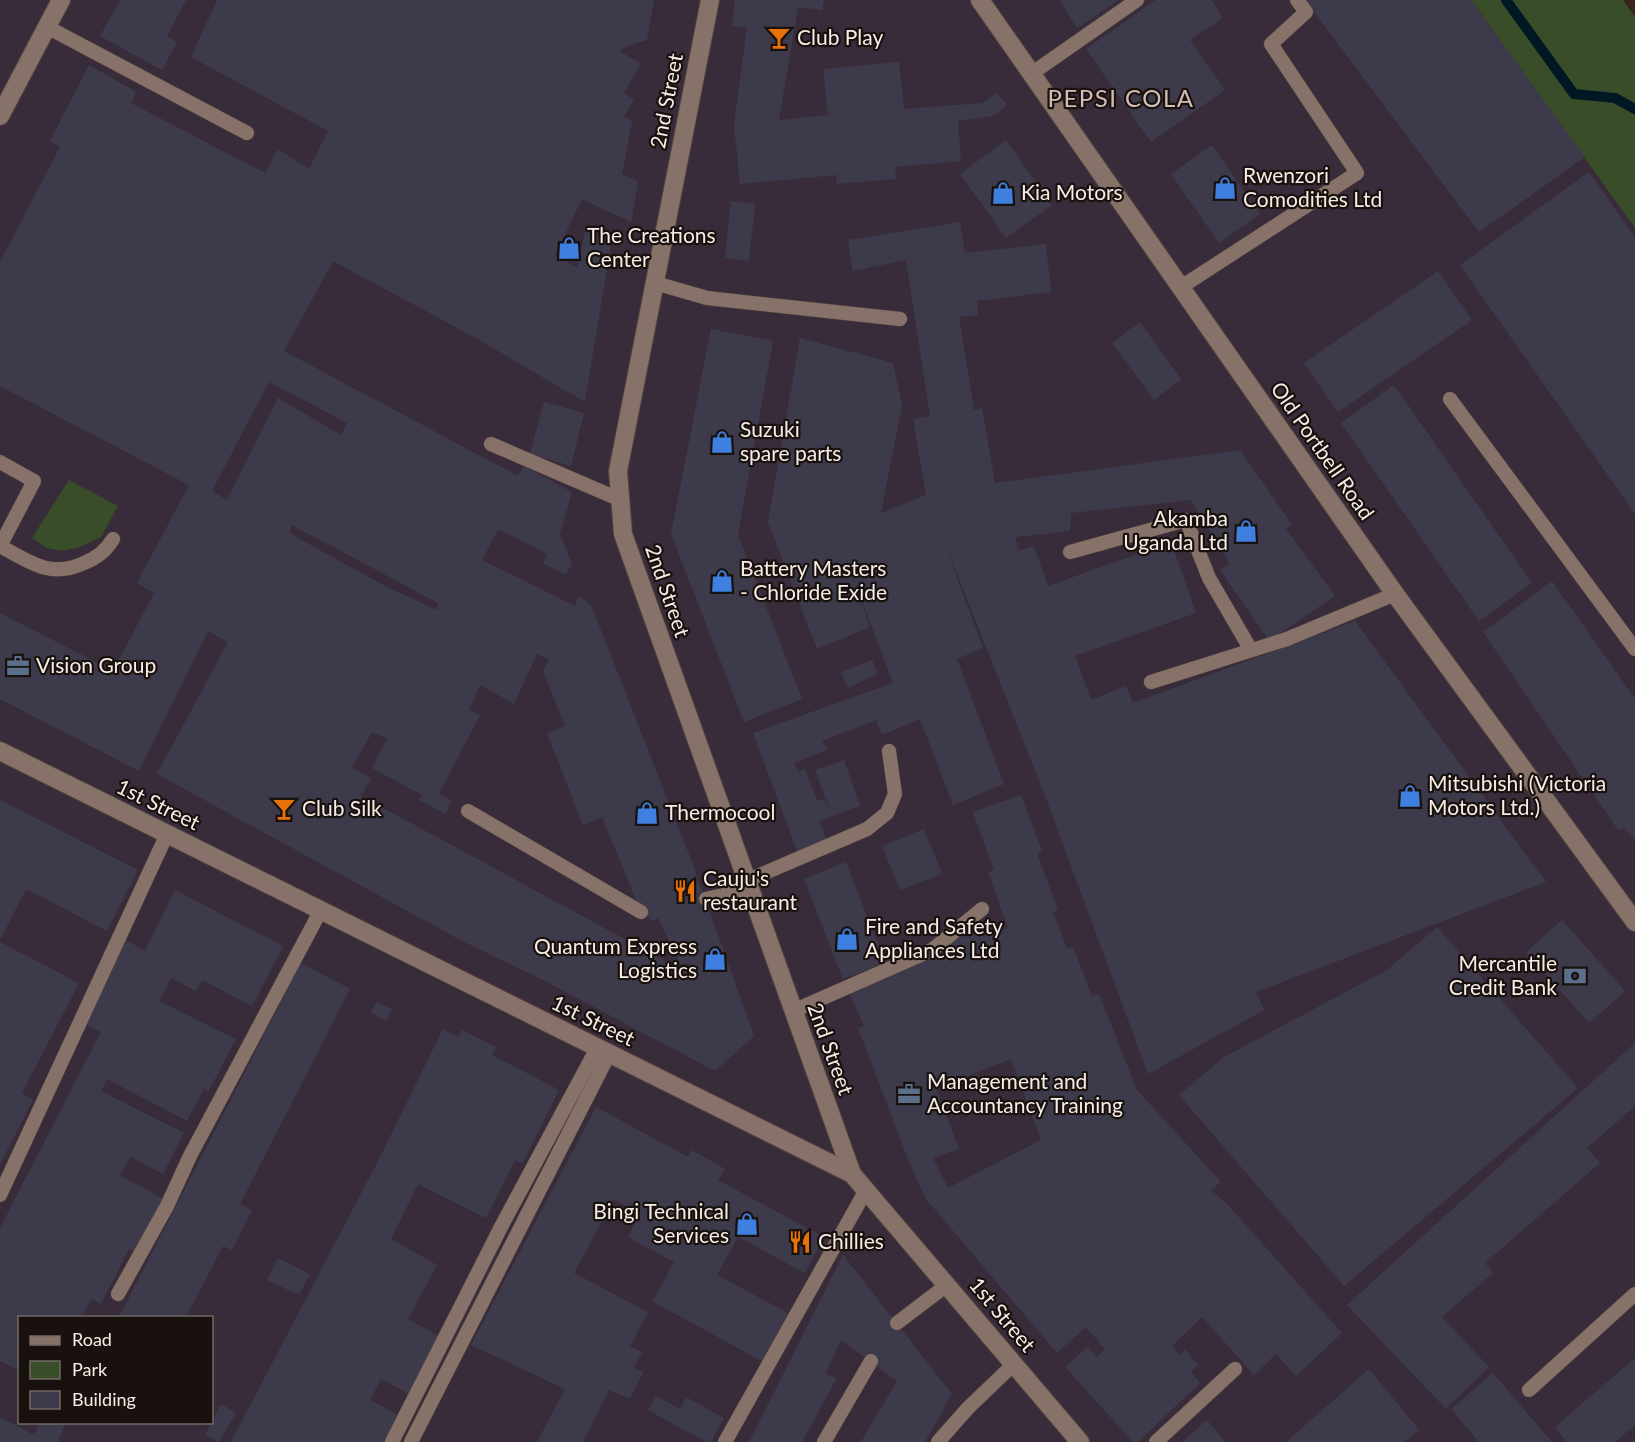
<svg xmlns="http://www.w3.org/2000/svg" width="1635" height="1442" font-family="Lato,sans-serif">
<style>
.industrial{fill:#392c3a;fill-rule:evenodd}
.green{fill:#3a4d29}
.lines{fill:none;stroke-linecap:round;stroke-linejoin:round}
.stream{stroke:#001724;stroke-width:10}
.building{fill:#3d3b4b;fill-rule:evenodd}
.lane-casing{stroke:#52433e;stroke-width:15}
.street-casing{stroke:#52433e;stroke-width:20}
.secondary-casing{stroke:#52433e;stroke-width:20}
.lane{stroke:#867269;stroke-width:14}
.street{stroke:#867269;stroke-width:18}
.secondary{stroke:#867269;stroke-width:18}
.labels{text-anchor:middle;stroke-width:4.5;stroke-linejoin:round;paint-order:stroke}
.poi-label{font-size:21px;fill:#f8ece7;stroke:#18110d;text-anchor:start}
.street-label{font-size:21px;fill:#f8ece7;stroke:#18110d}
.quarter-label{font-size:24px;letter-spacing:1.5px;fill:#d4bdb4;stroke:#18110d}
</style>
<rect width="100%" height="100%" fill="#36261e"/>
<path class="industrial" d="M0 0H1449L1573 166 1585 157 1635 228V1442H0ZM20 1318H212V1422H20Z"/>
<g class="green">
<path d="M1471 0H1623L1635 17V228Z"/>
<path d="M69 480 118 506 101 537 80 547 62 551 47 548 32 538Z"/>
</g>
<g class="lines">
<path class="stream" d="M1506 0 1574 94 1615 98 1635 109"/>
</g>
<g class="building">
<path d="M120 0H186L167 36 177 42 162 70 100 36Z"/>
<path d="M217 0H654L647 40 624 47 621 52 641 64 624 93 634 100 624 116 632 121 622 174 638 182 631 222 582 199 555 255 577 268 585 232 612 239 585 402 474 337 333 261 284 351 518 476 524 466 572 492 560 534 572 564 565 575 543 563 547 554 498 529 482 560 575 606 578 596 591 605 692 862 754 1036 715 1071 543 980 462 941 157 774 228 642 208 631 139 771 0 699V613L113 671 154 593 137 583 189 485 0 386V262L60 147 50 141 89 65 136 92 131 103 265 173 278 149 309 169 328 131 191 57ZM269 382 347 423 341 435 278 398 227 500 212 491ZM292 525 438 603 436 610 385 586 289 533ZM537 654 549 660 543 671 565 726 547 733 583 825 602 817 641 912 653 921 658 918 681 965 689 963 693 976 361 796 371 778 352 768 372 732 387 739 372 768 422 795 419 800 445 814 452 801 439 794 480 715 469 710 480 685 514 704Z"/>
<path d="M735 0H824L822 10 798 7 779 120 828 115 823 69 899 62 904 109 982 103 997 93 1007 105 993 116 958 121 961 161 895 167 896 179 837 184 836 175 740 184 734 125 747 28 732 26Z"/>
<path d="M1059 0H1119L1077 28Z"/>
<path d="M1156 0H1211L1223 18 1190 40 1225 90 1151 142 1086 49Z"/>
<path d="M1305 0H1471L1585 157 1479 232Z"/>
<path d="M1006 140 1052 205 1006 238 960 174Z"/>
<path d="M1212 145 1260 214 1219 243 1171 174Z"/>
<path d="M1589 172 1635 237V514L1460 265Z"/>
<path d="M731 201 755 204 749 261 725 258Z"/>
<path d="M960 222 965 253 1046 244 1051 292 977 301 978 315 959 317 974 410 982 408 995 483 1240 450 1292 525 1286 529 1335 596 1269 641 1220 570 1230 564 1191 500 1071 513 1070 531 1015 537 1019 550 1034 546 1048 586 1171 542 1196 613 1075 656 1091 700 1126 686 1133 703 1355 621 1546 882 1256 992 1264 1010 1148 1074 1044 793 938 526 983 648 957 659 1004 784 953 805 920 719 882 735 876 720 822 741 827 750 794 763 798 772 805 769 817 801 824 799 832 816 815 770 844 760 860 806 819 821 827 840 797 851 753 733 893 683 852 574 870 627 817 649 768 522 800 338 893 363 902 405 881 513 926 495 913 419 930 416 906 260 853 271 848 240Z"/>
<path d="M1438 271 1472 320 1338 412 1304 363Z"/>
<path d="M1140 322 1181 379 1154 400 1112 343Z"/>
<path d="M711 329 773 341 738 535 802 699 744 722 671 534Z"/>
<path d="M1394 385 1532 583 1479 621 1341 423Z"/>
<path d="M544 402 584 413 571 466 530 454Z"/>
<path d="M1552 581 1635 699V840L1624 828 1618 830 1483 632Z"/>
<path d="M872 660 878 674 848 688 841 672Z"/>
<path d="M1021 795 1042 851 1037 854 1058 910 1053 912 1067 949 1073 947 1092 996 1099 994 1137 1090 1221 1182 1211 1190 1228 1205 1342 1333 1296 1376 1276 1354 1254 1375 1202 1317 1172 1346 1179 1355 1185 1349 1198 1365 1191 1372 1200 1383 1138 1442H1133L1065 1367 1088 1347 1097 1357 1105 1349 1086 1327 1057 1353 926 1199 911 1167 858 1028 864 1026 849 992 953 950 949 942 990 925 993 932 1008 928 988 872 994 870 973 812ZM1011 1059 1041 1140 948 1188 933 1158 959 1149 936 1088Z"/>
<path d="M0 800 138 870 107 931 26 889 0 940Z"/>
<path d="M924 829 942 874 900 890 882 846Z"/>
<path d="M846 862 885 963 843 979 804 879Z"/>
<path d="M175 890 283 946 252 1006 202 980 196 991 171 978 159 1001 236 1039 208 1092 204 1088 187 1121 107 1079 101 1091 184 1133 163 1174 130 1157 120 1175 163 1199 135 1253 129 1249 101 1304 91 1299 82 1317H20V1371L0 1361V1228L101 1032 82 1022 126 940 145 951Z"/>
<path d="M1562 920 1625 991 1589 1023 1526 952Z"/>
<path d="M1437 927 1578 1088 1344 1286 1179 1095 1224 1057 1387 970Z"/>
<path d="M0 942 79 983 22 1093 33 1100 0 1164Z"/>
<path d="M301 963 350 989 240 1204 252 1210 232 1250 223 1246 186 1317H119Z"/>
<path d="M376 1002 392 1009 387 1021 371 1013Z"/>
<path d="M443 1029 458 1037 462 1030 496 1047 492 1055 559 1090 522 1164 515 1160 486 1218 418 1184 391 1239 437 1265 408 1319 439 1336 409 1394 381 1379 370 1400 400 1416 386 1442H231L377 1163Z"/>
<path d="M1635 1043V1106L1587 1148 1600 1163 1485 1263 1493 1273 1442 1317 1489 1367 1446 1409 1347 1305Z"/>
<path d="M596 1107 688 1157 692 1150 725 1169 718 1180 824 1237 805 1273 738 1237 717 1275 788 1313 762 1361 653 1302 674 1262 628 1237 640 1213 614 1199 574 1273 648 1312 630 1346 642 1352 634 1368 643 1372 630 1399 609 1390 583 1442H537L565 1389 471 1345Z"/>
<path d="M843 1255 952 1394 925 1442H861L897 1381 841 1340 825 1374 837 1378 802 1442H749Z"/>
<path d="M278 1258 310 1274 299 1295 267 1280Z"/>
<path d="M1635 1358V1425L1615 1442H1567L1555 1427Z"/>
<path d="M1369 1369 1419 1430 1404 1442H1286Z"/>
<path d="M1493 1373 1552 1442H1479L1451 1409Z"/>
<path d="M656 1396 680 1409 686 1397 724 1418 711 1442H706L648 1410Z"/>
<path d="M221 1404 236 1413 219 1442 205 1435Z"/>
<path d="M0 1417 34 1435 40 1422H66L58 1442H0Z"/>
<path d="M1207 1420 1225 1442H1182Z"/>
</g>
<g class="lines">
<g class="lane-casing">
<g id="lane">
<path d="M47 27 247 133"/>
<path d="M1031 74 1137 0"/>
<path d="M655 283 707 298 900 319"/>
<path d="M1181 287 1357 173 1271 44 1306 12 1297 0"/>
<path d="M1450 399 1635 649"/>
<path d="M491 444 621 500"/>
<path d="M0 462 34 481 0 546"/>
<path d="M0 546C30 562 50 579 84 563 97 558 106 551 113 539"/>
<path d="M1070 552 1186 520 1209 578 1251 650"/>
<path d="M1151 682 1287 639 1395 594"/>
<path d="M468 811 641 912"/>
<path d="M746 881 867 829 887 813 895 794 889 751"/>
<path d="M706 899 749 889"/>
<path d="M793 1011 932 950 982 909"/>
<path d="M0 1195 167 834"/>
<path d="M118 1294 167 1206 190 1156 321 910"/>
<path d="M897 1323 947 1285"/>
<path d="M1529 1390 1635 1294"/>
<path d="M392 1442 502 1225 597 1048"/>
<path d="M411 1442 609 1054"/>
<path d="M725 1442 866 1190"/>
<path d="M824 1442 871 1361"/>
<path d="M938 1442 968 1408 1014 1364"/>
<path d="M1156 1442 1235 1369"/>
</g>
</g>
<g class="street-casing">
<g id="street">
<path d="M710 0 618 471 623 534 852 1174"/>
<path d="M0 116 61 0"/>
<path d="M0 751 852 1174 1080 1442"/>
</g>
</g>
<g class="secondary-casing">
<path id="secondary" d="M980 0 1395 594 1635 922"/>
</g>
<use href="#lane" class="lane"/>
<use href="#street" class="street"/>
<use href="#secondary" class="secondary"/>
</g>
<defs>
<g id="bar-bare" transform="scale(1.8)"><path d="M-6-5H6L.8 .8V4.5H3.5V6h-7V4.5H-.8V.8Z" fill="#e8710a" stroke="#18110d" stroke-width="2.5" paint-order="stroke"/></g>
<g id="shop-bare" transform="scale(1.8)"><path d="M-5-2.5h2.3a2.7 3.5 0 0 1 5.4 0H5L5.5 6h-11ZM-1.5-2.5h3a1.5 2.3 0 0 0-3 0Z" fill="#3f7fe0" stroke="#18110d" stroke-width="2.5" paint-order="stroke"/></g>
<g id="office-bare" transform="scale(1.8)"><path d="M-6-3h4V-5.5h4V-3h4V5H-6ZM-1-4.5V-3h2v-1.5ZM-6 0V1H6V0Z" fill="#5c6f8a" stroke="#18110d" stroke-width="2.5" paint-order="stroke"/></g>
<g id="restaurant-bare" transform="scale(1.8)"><path d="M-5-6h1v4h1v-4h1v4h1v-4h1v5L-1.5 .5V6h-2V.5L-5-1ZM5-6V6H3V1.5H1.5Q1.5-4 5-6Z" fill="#e8710a" stroke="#18110d" stroke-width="2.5" paint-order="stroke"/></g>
<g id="bank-bare" transform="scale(1.8)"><path d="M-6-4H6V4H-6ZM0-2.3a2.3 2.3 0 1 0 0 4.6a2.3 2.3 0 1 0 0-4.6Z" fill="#5c6f8a" stroke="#18110d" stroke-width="2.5" paint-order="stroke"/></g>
</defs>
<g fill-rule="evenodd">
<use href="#bar-bare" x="779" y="38"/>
<use href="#shop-bare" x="1225" y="188"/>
<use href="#shop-bare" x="1003" y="193"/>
<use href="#shop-bare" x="569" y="248"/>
<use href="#shop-bare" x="722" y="442"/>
<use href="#shop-bare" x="1246" y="531"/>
<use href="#shop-bare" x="722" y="581"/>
<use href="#office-bare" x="18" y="666"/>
<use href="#shop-bare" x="1410" y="796"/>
<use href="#bar-bare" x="284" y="809"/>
<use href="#shop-bare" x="647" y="813"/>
<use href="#restaurant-bare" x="685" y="891"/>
<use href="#shop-bare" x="847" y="939"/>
<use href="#shop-bare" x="715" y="959"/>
<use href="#bank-bare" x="1575" y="976"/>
<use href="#office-bare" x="909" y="1094"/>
<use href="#shop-bare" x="747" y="1224"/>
<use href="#restaurant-bare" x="800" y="1242"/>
</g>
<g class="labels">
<g class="poi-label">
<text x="797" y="45">Club Play</text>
<text x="1243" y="183">Rwenzori<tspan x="1243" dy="24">Comodities Ltd</tspan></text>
<text x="1021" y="200">Kia Motors</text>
<text x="587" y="243">The Creations<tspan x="587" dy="24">Center</tspan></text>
<text x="740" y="437">Suzuki<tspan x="740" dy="24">spare parts</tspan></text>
<text x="1228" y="526" text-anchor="end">Akamba<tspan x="1228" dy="24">Uganda Ltd</tspan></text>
<text x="740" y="576">Battery Masters<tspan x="740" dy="24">- Chloride Exide</tspan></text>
<text x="36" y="673">Vision Group</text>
<text x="1428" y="791">Mitsubishi (Victoria<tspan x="1428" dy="24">Motors Ltd.)</tspan></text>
<text x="302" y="816">Club Silk</text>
<text x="665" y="820">Thermocool</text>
<text x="703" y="886">Cauju's<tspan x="703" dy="24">restaurant</tspan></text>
<text x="865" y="934">Fire and Safety<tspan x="865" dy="24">Appliances Ltd</tspan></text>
<text x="697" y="954" text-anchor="end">Quantum Express<tspan x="697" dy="24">Logistics</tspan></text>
<text x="1557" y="971" text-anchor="end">Mercantile<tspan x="1557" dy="24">Credit Bank</tspan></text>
<text x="927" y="1089">Management and<tspan x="927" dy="24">Accountancy Training</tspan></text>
<text x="729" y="1219" text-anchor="end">Bingi Technical<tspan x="729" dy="24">Services</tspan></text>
<text x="818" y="1249">Chillies</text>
</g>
<g class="street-label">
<text transform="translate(667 101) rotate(-79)" y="7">2nd Street</text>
<text transform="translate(1322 451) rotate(55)" y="7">Old Portbell Road</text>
<text transform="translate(667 591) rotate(71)" y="7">2nd Street</text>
<text transform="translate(158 805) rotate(26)" y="7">1st Street</text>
<text transform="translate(593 1021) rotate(26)" y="7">1st Street</text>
<text transform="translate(830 1049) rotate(70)" y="7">2nd Street</text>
<text transform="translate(1002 1315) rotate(50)" y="7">1st Street</text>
</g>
<g class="quarter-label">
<text x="1121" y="107">PEPSI COLA</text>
</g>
</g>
<rect x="18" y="1316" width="195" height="108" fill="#18110d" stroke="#726964" stroke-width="1.5"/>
<rect x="30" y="1336" width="30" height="9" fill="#867269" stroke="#726964" stroke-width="1.5"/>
<text x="72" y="1346" font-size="18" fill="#f8ece7">Road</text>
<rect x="30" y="1361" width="30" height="18" fill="#3a4d29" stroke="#726964" stroke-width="1.5"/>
<text x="72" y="1376" font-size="18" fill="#f8ece7">Park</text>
<rect x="30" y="1391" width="30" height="18" fill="#3d3b4b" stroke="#726964" stroke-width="1.5"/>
<text x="72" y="1406" font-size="18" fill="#f8ece7">Building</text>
</svg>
